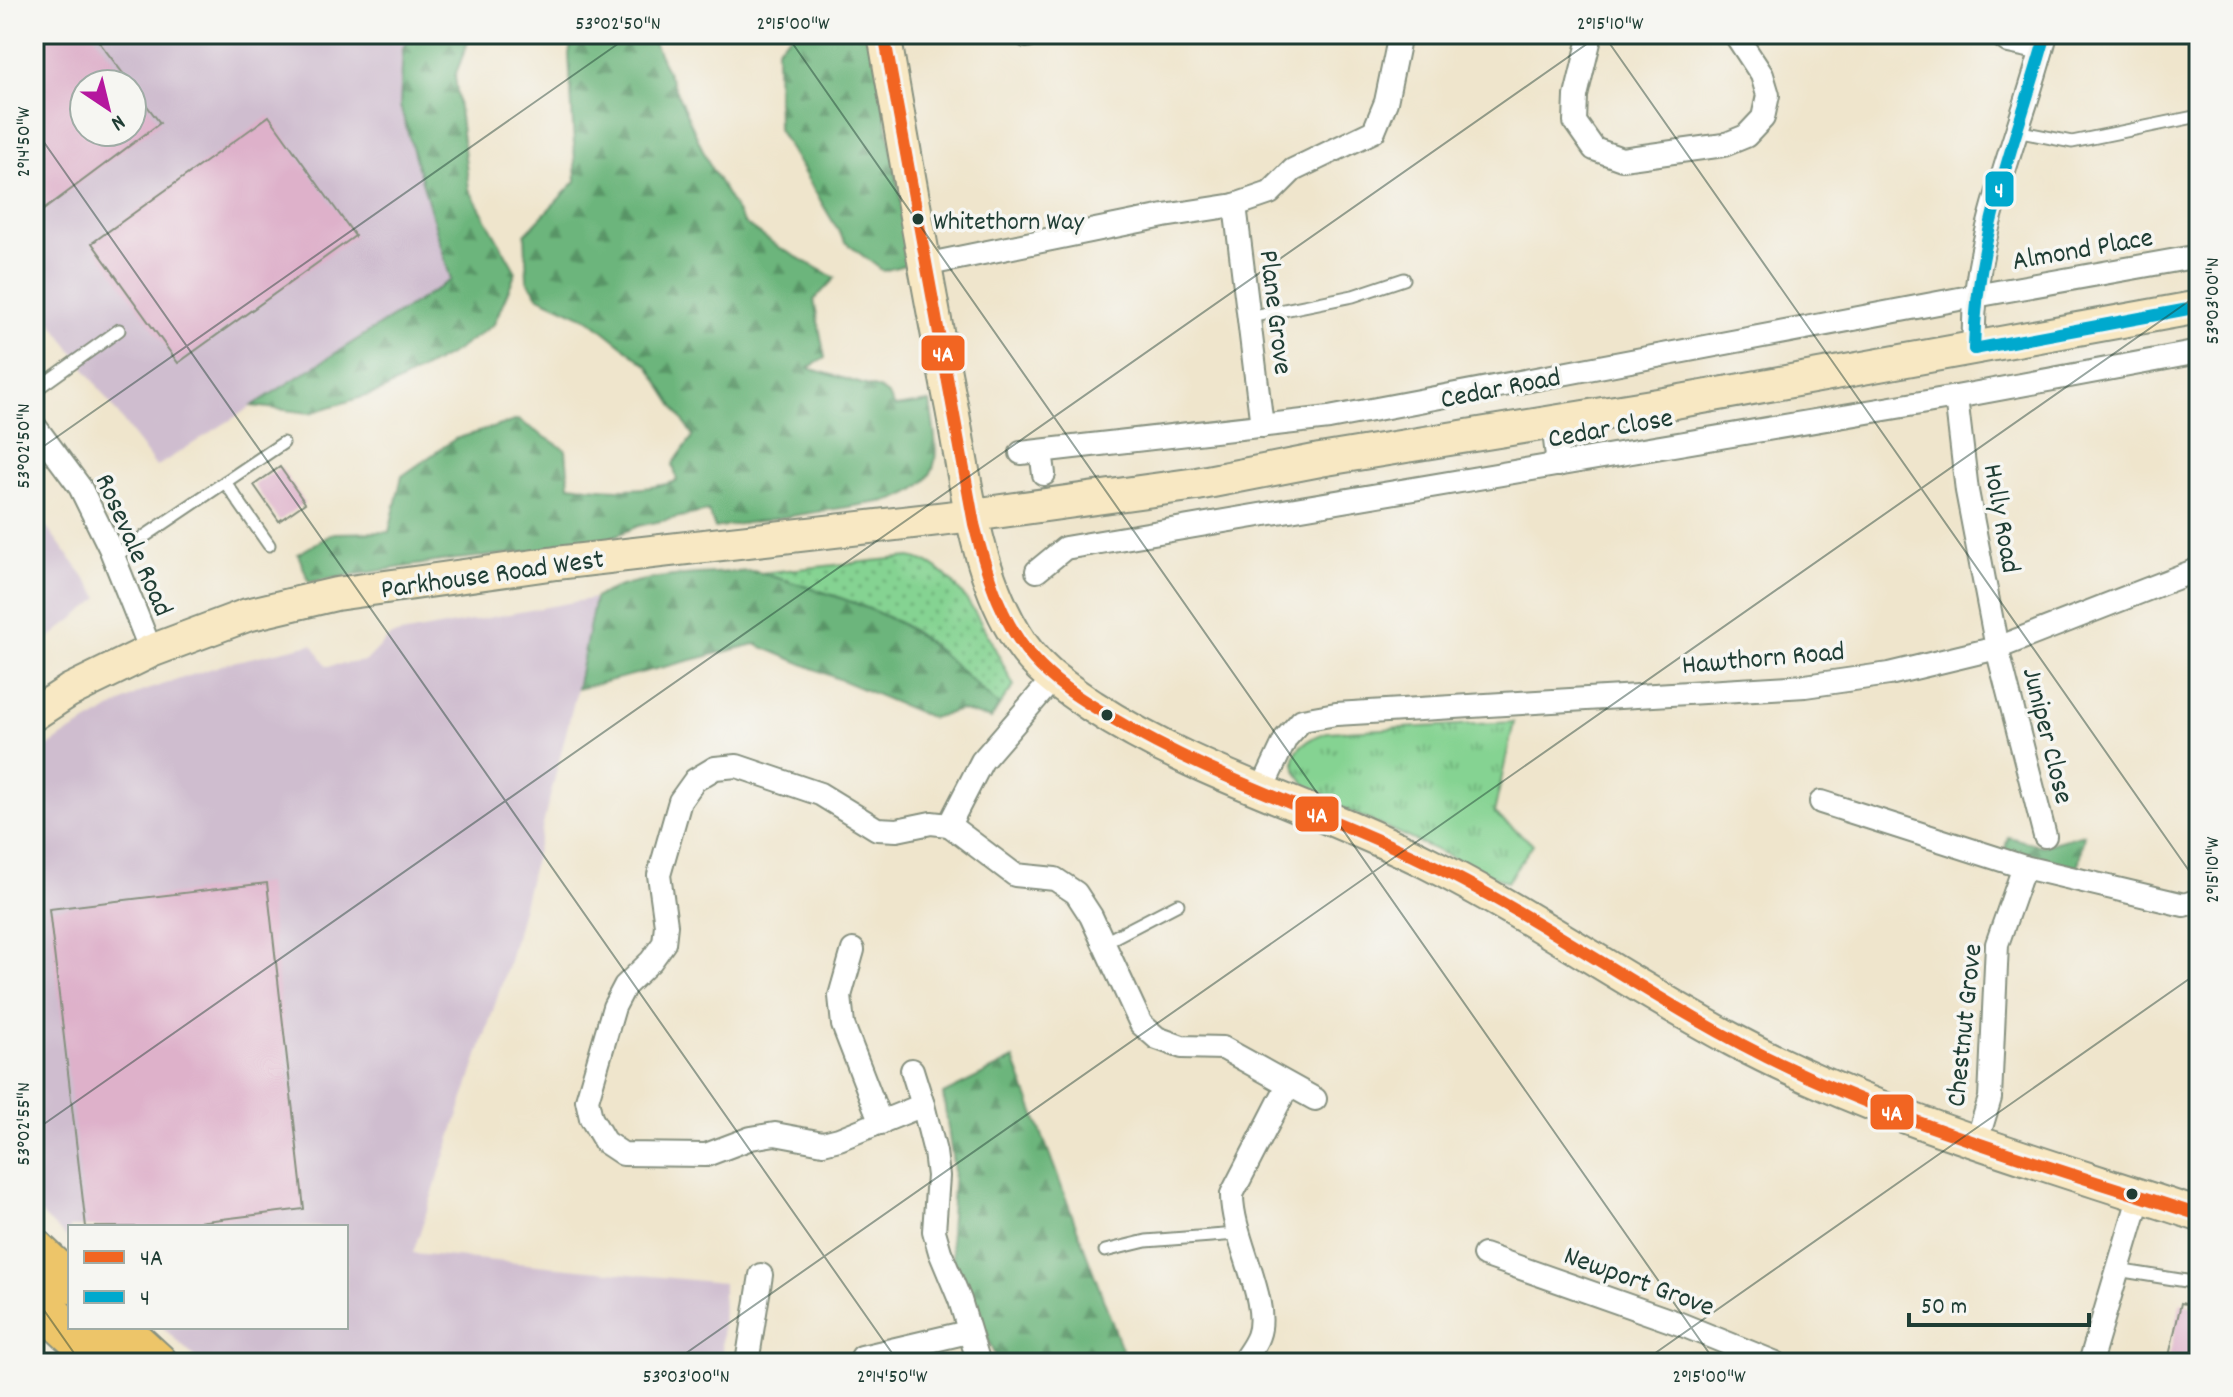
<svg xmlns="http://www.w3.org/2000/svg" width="2233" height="1397" font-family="Dekko,sans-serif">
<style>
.industrial{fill:#cfbdcf;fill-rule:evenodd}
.grass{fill:url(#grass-dots);stroke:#528863;stroke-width:2}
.forest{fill:url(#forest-firs);stroke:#467958;stroke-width:2}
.park{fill:url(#park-tufts);stroke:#528863;stroke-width:2}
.building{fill:#deb1ca}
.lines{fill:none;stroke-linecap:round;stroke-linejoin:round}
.lane-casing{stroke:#879180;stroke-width:15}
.street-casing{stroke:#879180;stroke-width:26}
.secondary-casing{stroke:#879180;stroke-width:36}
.highway-casing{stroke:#879180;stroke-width:44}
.lane{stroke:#fff;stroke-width:11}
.street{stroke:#fff;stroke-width:22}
.secondary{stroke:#f8e8c3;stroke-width:32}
.highway{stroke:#edc569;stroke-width:40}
.bus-1-casing{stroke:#f6f6f2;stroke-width:18}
.bus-2-casing{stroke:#f6f6f2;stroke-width:18}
.bus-1{stroke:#f26522;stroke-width:12}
.bus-2{stroke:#00a9ce;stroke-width:12}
.ticks{fill:none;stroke:#1f3d34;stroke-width:2;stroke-opacity:0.45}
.bus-dot{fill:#1f3d34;stroke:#f6f6f2;stroke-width:3}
.labels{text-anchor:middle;stroke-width:7;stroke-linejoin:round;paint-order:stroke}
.bus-label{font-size:26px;fill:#1f3d34;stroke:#f6f6f2;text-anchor:start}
.street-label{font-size:28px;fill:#1f3d34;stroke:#f6f6f2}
.line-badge{stroke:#f6f6f2;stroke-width:3}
.badge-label{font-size:22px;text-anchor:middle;font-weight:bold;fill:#fff}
.neatline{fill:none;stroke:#1f3d34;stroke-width:3}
.ticks-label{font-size:20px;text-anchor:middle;fill:#1f3d34}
</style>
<defs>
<pattern id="grass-dots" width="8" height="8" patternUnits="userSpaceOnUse" patternTransform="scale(2)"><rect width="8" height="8" fill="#85d392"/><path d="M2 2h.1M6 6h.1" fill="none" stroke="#6cac78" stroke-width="1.8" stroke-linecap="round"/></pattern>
<pattern id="forest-firs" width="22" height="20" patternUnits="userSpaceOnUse" patternTransform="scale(2)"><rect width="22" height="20" fill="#6cb57c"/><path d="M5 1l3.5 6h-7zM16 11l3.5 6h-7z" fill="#589466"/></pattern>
<pattern id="park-tufts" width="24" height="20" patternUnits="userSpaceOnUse" patternTransform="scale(2)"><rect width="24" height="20" fill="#85d392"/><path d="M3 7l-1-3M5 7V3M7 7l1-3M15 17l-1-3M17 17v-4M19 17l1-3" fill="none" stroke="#6cac78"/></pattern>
</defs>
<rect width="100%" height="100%" fill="#f6f6f2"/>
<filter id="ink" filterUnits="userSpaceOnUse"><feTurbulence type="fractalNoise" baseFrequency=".0125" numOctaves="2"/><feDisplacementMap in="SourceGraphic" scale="16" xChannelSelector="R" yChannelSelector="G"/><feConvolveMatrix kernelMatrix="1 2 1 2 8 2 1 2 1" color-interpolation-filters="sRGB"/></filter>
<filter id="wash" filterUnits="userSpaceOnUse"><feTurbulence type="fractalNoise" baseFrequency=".006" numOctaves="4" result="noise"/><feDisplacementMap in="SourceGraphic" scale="32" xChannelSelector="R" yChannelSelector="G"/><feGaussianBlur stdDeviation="1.8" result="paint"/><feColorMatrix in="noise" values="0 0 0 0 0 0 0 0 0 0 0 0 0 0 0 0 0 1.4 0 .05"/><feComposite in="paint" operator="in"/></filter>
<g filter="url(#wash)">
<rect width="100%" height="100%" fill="#efe5cc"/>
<g class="industrial">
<path d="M34 34H409L403 48 400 106 451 280 156 467 34 298ZM84 84H132V132H84Z"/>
<path d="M34 510 100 598 34 650Z"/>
<path d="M595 598 577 689 508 965 413 1253 723 1283 722 1363H201L162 1327H346V1227H70V1241L34 1207V756L63 736 141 692 228 663 312 644 327 666 366 661 390 636Z"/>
</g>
<path class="grass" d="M910 557C960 564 992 645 1014 686L999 706C972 682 931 640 900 623 856 600 808 587 760 573Z"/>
<g class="forest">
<path d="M409 34H471L455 76 469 189 516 272 494 324 453 353 382 391 310 413 252 406 451 280 400 106 403 48Z"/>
<path d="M573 34H650L711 168 743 222 780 248 835 278 814 300 825 358 808 368 879 389 889 396 895 407 930 402C936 450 949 480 893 500L715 528 708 511 638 526 594 545 448 560 309 582 298 554 334 533 389 532 402 476 455 439 518 420 566 450 569 485C605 489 642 493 677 481L673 464 693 436 648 366 590 320 539 297 527 280 525 234 576 181 569 54Z"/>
<path d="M792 34H871L912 263 883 271 845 242 778 129 777 48Z"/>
<path d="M754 571C803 586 853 599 899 623 931 640 972 682 999 706L991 719 960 710 932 718 755 644 577 689 595 598C633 573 708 574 754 571Z"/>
<path d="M2084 834 2078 867 2004 853 2008 837 2042 846Z"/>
<path d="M1014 1059 1122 1349 1120 1363H998L953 1260 950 1233 954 1170 943 1094Z"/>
</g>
<path class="park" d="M1514 722 1494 813 1533 844 1507 882 1324 800C1289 774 1278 749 1327 732Z"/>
<g id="blocks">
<g class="building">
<path d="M34 34H93L131 84H84V132H132V86L160 123 34 217Z"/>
<path d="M269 116 355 236 178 363 92 243Z"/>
<path d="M280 467 305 503 279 521 254 485Z"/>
<path d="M267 883 304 1209 156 1227H86L49 909Z"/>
<path d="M2181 1303 2199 1307V1363L2169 1356Z"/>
</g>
</g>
</g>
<g filter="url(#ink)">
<use href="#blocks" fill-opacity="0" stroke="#879180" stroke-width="2"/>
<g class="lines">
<g class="lane-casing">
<g id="lane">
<path d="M2016 131 2072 142 2199 116"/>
<path d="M1249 317 1353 296 1404 279"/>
<path d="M34 391 119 330"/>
<path d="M225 482 269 545"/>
<path d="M114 557 283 443"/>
<path d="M1103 943 1178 904"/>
<path d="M1105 1251 1146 1241 1237 1234"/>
<path d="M2117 1270 2199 1283"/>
</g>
</g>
<g class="street-casing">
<g id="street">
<path d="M1591 34 1576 96 1575 122 1594 149 1622 159 1724 145 1746 136 1763 118 1768 95 1762 75 1735 34"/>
<path d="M1998 34 2009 42 2042 49"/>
<path d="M1026 36 1036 34"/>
<path d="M1235 205 1262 426"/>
<path d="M924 265 1164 216 1235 205 1270 193 1293 170 1374 131 1386 102 1400 34"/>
<path d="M1974 349C1969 239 2020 138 2046 34"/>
<path d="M1956 397 1967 491 1997 648 2045 836"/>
<path d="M1553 423 1558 465"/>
<path d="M34 425 80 487 110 548 151 651"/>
<path d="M1041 451 1044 474"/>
<path d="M1021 453 1329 418 1975 296 2199 256"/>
<path d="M1037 571 1065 548 1956 397 2199 352"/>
<path d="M1261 791 1286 738 1302 720 1336 714 1805 686 1889 674 1997 648 2199 569"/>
<path d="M1821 802 2024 867 2184 905 2199 900"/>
<path d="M949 825 1015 875 1055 879 1076 893 1091 916 1141 1024 1157 1038 1182 1047 1223 1048 1315 1099"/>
<path d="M853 950 840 996 843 1025 881 1123"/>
<path d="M912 1070 923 1105"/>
<path d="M1976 1144 1990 1098 1997 944 2024 867"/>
<path d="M1484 1255 1680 1324 1776 1363"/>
<path d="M862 1357 968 1332"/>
<path d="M978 1360 960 1300 940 1252 934 1231 938 1176 935 1152 923 1105 839 1139 823 1143 775 1134 751 1138 706 1155 623 1154 605 1142 591 1118 587 1100 614 1007 625 986 651 961 664 943 666 925 659 875 680 801 695 780 715 768 737 766 820 794 877 829 897 830 931 823 949 825 982 761 1052 680"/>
<path d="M747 1363 761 1275"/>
<path d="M1242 1363C1247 1355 1255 1345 1258 1336 1271 1301 1231 1237 1232 1194L1288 1085"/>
<path d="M2090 1363 2140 1195"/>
</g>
</g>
<g class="secondary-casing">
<g id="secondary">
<path d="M884 34C906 159 927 284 952 409 966 484 975 567 1015 634 1034 667 1061 685 1092 706 1197 775 1318 807 1428 863 1533 916 1630 985 1733 1040 1881 1119 2041 1162 2199 1215"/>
<path d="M34 714 69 691 151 651 247 615 336 594 556 563 973 515 1197 484 1320 460 1664 404 2199 307"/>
</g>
</g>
<g class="highway-casing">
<g id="highway">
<path d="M34 1249 70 1283"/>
<path d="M34 1299 104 1363"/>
<path d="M118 1327 157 1363"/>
</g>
</g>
<use href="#lane" class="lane"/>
<use href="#street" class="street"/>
<use href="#secondary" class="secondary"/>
<use href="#highway" class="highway"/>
<g class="bus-1-casing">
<path id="bus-1" d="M884 34 974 524C987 575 1003 630 1041 667 1062 688 1087 703 1112 718 1209 777 1320 811 1422 860 1549 921 1661 1008 1789 1068 1920 1130 2061 1170 2199 1215"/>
</g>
<g class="bus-2-casing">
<g id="bus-2">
<path d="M1974 349C1976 234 2016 142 2046 34"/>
<path d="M1974 349 2199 307"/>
</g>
</g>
<use href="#bus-1" class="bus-1"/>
<use href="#bus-2" class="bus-2"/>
</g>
</g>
<path class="ticks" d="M786 34 1716 1363M1603 34 2199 885M34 128 899 1363M34 453 632 34M34 1131 1601 34M34 1296 81 1363M672 1363 2199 294M1641 1363 2199 972"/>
<g class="bus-dot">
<circle cx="918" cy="219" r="7"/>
<circle cx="1107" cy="715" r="7"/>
<circle cx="2132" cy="1194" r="7"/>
</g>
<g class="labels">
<g class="bus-label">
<text x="933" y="229">Whitethorn Way</text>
</g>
<g class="street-label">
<text transform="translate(2082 247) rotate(-10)" y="10">Almond Place</text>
<text transform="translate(1278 312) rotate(83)" y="10">Plane Grove</text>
<text transform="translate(1500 386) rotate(-11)" y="10">Cedar Road</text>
<text transform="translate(1610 426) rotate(-10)" y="10">Cedar Close</text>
<text transform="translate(2004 518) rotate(80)" y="10">Holly Road</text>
<text transform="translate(136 544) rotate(66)" y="10">Rosevale Road</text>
<text transform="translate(492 572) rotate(-8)" y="10">Parkhouse Road West</text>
<text transform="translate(1763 656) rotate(-5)" y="10">Hawthorn Road</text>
<text transform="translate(2050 735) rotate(76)" y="10">Juniper Close</text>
<text transform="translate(1962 1025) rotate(-84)" y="10">Chestnut Grove</text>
<text transform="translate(1640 1279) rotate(20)" y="10">Newport Grove</text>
</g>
</g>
<g class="line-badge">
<rect x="1984" y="170" width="31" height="38" rx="8" fill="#00a9ce"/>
<rect x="920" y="334" width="46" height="38" rx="8" fill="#f26522"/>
<rect x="1294" y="795" width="46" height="38" rx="8" fill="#f26522"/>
<rect x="1869" y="1093" width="46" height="38" rx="8" fill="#f26522"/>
</g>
<g class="badge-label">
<text x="1999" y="197">4</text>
<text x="943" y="361">4A</text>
<text x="1317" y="822">4A</text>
<text x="1892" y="1120">4A</text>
</g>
<rect width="2233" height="1397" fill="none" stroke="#f6f6f2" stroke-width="88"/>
<rect x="68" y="1225" width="280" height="104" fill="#f6f6f2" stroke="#a0aca6" stroke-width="2"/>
<rect x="84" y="1251" width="40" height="12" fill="#f26522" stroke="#a0aca6" stroke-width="2"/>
<text x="140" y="1265" font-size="24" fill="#1f3d34">4A</text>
<rect x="84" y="1291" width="40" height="12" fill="#00a9ce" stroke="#a0aca6" stroke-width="2"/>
<text x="140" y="1305" font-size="24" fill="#1f3d34">4</text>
<g transform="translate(108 108) rotate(145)"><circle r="38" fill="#f6f6f2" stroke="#a0aca6" stroke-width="2"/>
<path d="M0-6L14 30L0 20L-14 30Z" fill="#b5179e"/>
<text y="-12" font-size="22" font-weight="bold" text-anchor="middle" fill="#1f3d34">N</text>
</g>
<path d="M1909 1313v12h180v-12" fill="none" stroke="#1f3d34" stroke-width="4"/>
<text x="1921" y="1313" font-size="24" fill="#1f3d34" stroke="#f6f6f2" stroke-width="6" paint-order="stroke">50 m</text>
<rect x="44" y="44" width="2145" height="1309" class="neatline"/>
<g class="ticks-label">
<text x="618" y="29">53°02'50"N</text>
<text x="793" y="29">2°15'00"W</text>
<text x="1610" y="29">2°15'10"W</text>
<text transform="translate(22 142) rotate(-90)" y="7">2°14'50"W</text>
<text transform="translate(2211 301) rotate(-90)" y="7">53°03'00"N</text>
<text transform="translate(22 446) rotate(-90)" y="7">53°02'50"N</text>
<text transform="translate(2211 870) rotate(-90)" y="7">2°15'10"W</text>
<text transform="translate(22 1124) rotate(-90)" y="7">53°02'55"N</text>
<text x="686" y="1382">53°03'00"N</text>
<text x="892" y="1382">2°14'50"W</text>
<text x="1709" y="1382">2°15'00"W</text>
</g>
</svg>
